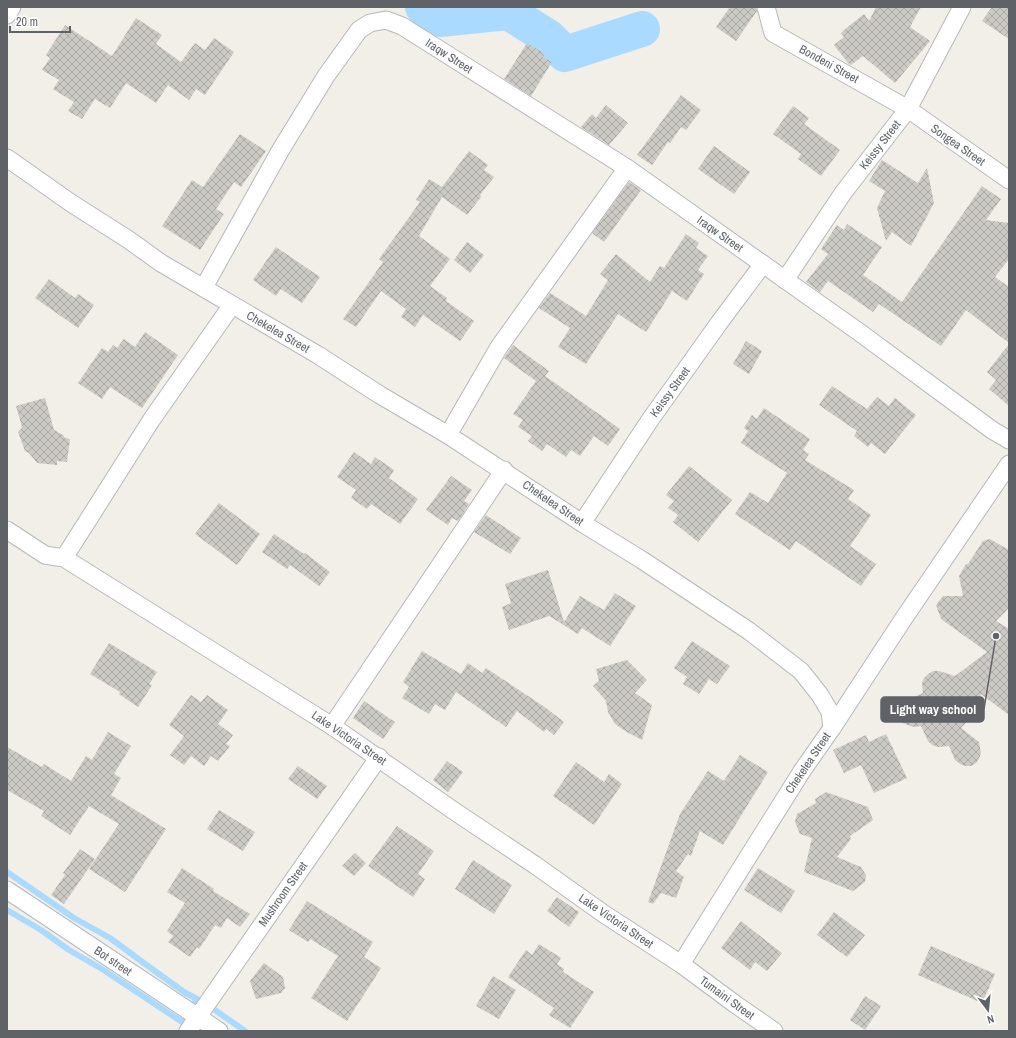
<svg xmlns="http://www.w3.org/2000/svg" width="1016" height="1038" font-family="'Archivo Narrow',sans-serif">
<style>
.lines{fill:none;stroke-linecap:round;stroke-linejoin:round}
.stream{stroke:#aadaff;stroke-width:6}
.river{stroke:#aadaff;stroke-width:36}
.building{fill:url(#building-cross-hatch)}
.street-casing{stroke:#b5b8bc;stroke-width:19}
.street{stroke:#fff;stroke-width:17}
.labels{text-anchor:middle;stroke-width:4;stroke-linejoin:round;paint-order:stroke}
.street-label{font-size:12px;fill:#5f6368;stroke:#fff}
.leader{fill:none;stroke:#5f6368;stroke-width:1.5}
.callout-dot{fill:#5f6368;stroke:#fff;stroke-width:1.5}
.callout{fill:#5f6368;stroke:#5f6368;stroke-width:1.5}
.callout-label{font-size:13px;text-anchor:middle;font-weight:bold;fill:#fff}
</style>
<defs>
<pattern id="building-cross-hatch" width="8" height="8" patternUnits="userSpaceOnUse"><rect width="8" height="8" fill="#cccac5"/><path d="M0 0l8 8M0 8l8-8" fill="none" stroke="#a9a8a4"/></pattern>
</defs>
<rect width="100%" height="100%" fill="#f1efe8"/>
<g class="lines">
<g class="stream">
<path d="M7 872 74 918 110 938 152 969 184 992 197 999 182 1022 102 969 69 950 41 930 7 910"/>
<path d="M212 1008 245 1031"/>
</g>
<path class="river" d="M423 7 440 19 508 12 548 37 565 54 642 29"/>
</g>
<g class="building">
<path d="M730 7H756L757 11 736 41 716 27Z"/>
<path d="M876 7H921L910 27 930 41 895 83 863 56 851 65 849 64 834 45 844 37 841 33 844 30 864 14 869 21Z"/>
<path d="M992 7H1009V39L982 21Z"/>
<path d="M136 18 162 35 156 44 181 62 195 43 205 50 214 38 234 52 205 95 196 89 189 100 168 85 156 103 126 83 110 108 95 99 82 119 68 111 74 102 53 89 59 80 42 70 50 58 46 55 65 25 112 56Z"/>
<path d="M527 43 545 54 543 57 552 62 531 96 504 79Z"/>
<path d="M681 95 701 110 686 130 681 127 670 143 668 142 652 165 637 155Z"/>
<path d="M606 105 628 123 609 145 581 127 592 114 596 118Z"/>
<path d="M793 106 809 118 804 124 840 150 821 176 798 159 801 154 773 134Z"/>
<path d="M240 134 266 151 241 187 234 182 216 209 224 214 200 250 162 226 192 180 203 187Z"/>
<path d="M714 146 750 172 734 194 698 169Z"/>
<path d="M469 151 488 165 484 170 494 177 480 195 481 197 467 215 442 197 419 236 450 259 430 286 447 298 446 301 474 321 460 341 423 315 415 327 401 317 406 309 381 291 356 327 343 319 383 262 379 259 420 202 416 200 429 179 442 187Z"/>
<path d="M882 160 918 183 927 168 934 203 911 246 892 232 886 241 877 208 885 191 869 181Z"/>
<path d="M629 182 641 190 604 242 592 233Z"/>
<path d="M982 186 1001 199 986 220 1009 223V259L995 277 1009 287V343L966 310 941 346 879 304 873 312 828 281 820 292 806 282 828 254 821 249 837 225 844 230 847 224 882 247 863 275 902 302Z"/>
<path d="M686 234 699 243 696 248 708 256 698 270 704 274 687 301 672 291 646 332 618 314 586 364 558 347 570 328 539 308 550 293 586 316 608 280 600 274 616 254 650 282 660 266 664 268Z"/>
<path d="M467 242 484 255 470 273 454 260Z"/>
<path d="M276 247 320 277 302 303 281 289 276 296 253 280Z"/>
<path d="M49 279 75 298 78 294 94 305 78 328 35 298Z"/>
<path d="M145 332 178 355 142 408 110 387 102 399 78 383 102 348 108 352 113 345 117 348 124 339 135 347Z"/>
<path d="M746 341 762 351 749 374 733 364Z"/>
<path d="M1009 344V406L989 389 996 380 987 372Z"/>
<path d="M513 345 549 371 545 376 620 429 608 446 594 436 580 456 571 450 566 457 547 444 542 451 528 441 532 436 518 427 523 420 513 414 536 381 504 358Z"/>
<path d="M832 386 867 409 877 397 889 406 895 398 916 415 885 454 871 443 868 447 854 436 857 431 819 405Z"/>
<path d="M45 398 54 430 63 435 65 438 70 439 67 462 57 461V465L37 463 29 453 25 451 18 432 22 427 16 406Z"/>
<path d="M764 408 810 439 803 450 809 454 805 460 854 490 848 499 871 515 850 546 876 564 861 586 796 541 790 550 735 514 750 492 768 503 787 473 741 443 748 431 744 428 752 415 757 419Z"/>
<path d="M354 452 371 464 375 457 394 470 389 478 418 499 400 524 371 504 367 509 351 498 356 490 337 477Z"/>
<path d="M689 466 732 500 698 542 673 522 678 515 668 508 674 501 666 495Z"/>
<path d="M451 476 472 490 464 501 469 504 458 521 452 518 448 525 426 510Z"/>
<path d="M219 503 260 534 237 565 195 534Z"/>
<path d="M486 515 521 538 510 554 474 532Z"/>
<path d="M274 534 304 554 305 553 330 572 319 586 290 565 287 569 262 552Z"/>
<path d="M990 539 1009 550V608L996 621 1009 629V715L981 694 975 713 961 728 979 742 981 753 979 759 976 763 971 766H965L960 764 955 760 949 746 938 747 932 745 928 741 921 726 914 727 902 723 901 710 907 700 923 693 922 683 924 678 928 674 933 671H939L955 676 987 652 941 619 936 605 943 596H963L959 576 966 564H968L983 541Z"/>
<path d="M548 570 564 622 580 596 604 610 615 593 636 606 610 646 582 628 578 634 549 616 509 630 502 607 511 603 505 584Z"/>
<path d="M692 641 730 666 717 684 709 679 699 694 683 684 687 677 674 668Z"/>
<path d="M109 643 157 672 149 684 152 685 138 707 119 694 120 692 90 674Z"/>
<path d="M422 651 461 674 468 663 482 673 486 668 546 708 564 722 554 735 546 729 544 732 517 711 506 727 456 692 445 710 435 704 429 714 402 698 409 687 403 682Z"/>
<path d="M627 660 647 680 635 693 652 705 642 740 625 731 615 724 608 712 606 701 593 686 599 681 596 669Z"/>
<path d="M191 695 201 702 207 695 228 710 218 724 233 735 226 744 230 746 218 761 211 756 204 766 191 756 184 765 170 755 184 736 169 725Z"/>
<path d="M364 701 395 722 383 739 353 718Z"/>
<path d="M108 732 131 746 114 774 121 778 111 795 166 829 125 892 89 869 119 824 89 806 70 835 41 816 44 811 7 790V747L42 767 44 764 71 781 86 756 92 760Z"/>
<path d="M886 734 907 778 874 793 861 765 844 773 833 750 866 735 869 742Z"/>
<path d="M740 755 768 772 723 845 700 831 691 856 688 854 676 871 684 877 676 898 661 893 653 904 648 902 680 814 708 771 724 781Z"/>
<path d="M447 761 463 772 448 792 433 780Z"/>
<path d="M576 762 604 782 609 774 622 784 594 825 553 796Z"/>
<path d="M298 766 327 786 317 799 288 779Z"/>
<path d="M826 792 868 807 873 820 850 836 851 839 837 857 861 867 866 875 865 882 853 891 804 872 812 838 800 834 795 822 797 814 816 803 815 799Z"/>
<path d="M219 810 255 832 243 851 207 829Z"/>
<path d="M397 826 434 851 418 874 425 879 413 897 368 866Z"/>
<path d="M80 849 95 859 64 904 51 895 65 875 63 873Z"/>
<path d="M355 853 366 863 354 876 342 866Z"/>
<path d="M473 860 512 885 494 914 455 889Z"/>
<path d="M182 868 214 889 213 891 250 914 240 927 227 918 221 928 215 925 199 949 197 947 190 957 168 942 173 936 167 931 185 903 167 892Z"/>
<path d="M758 868 795 891 781 913 744 890Z"/>
<path d="M557 897 579 912 569 927 547 911Z"/>
<path d="M307 901 373 942 364 957 381 968 347 1021 311 998 338 956 310 939 308 942 289 930Z"/>
<path d="M834 912 865 935 847 957 817 935Z"/>
<path d="M741 921 782 953 767 971 755 962 750 970 721 948Z"/>
<path d="M539 944 561 958 557 964 564 969 563 972 594 992 570 1028 549 1015 554 1008 508 977 526 950 532 955Z"/>
<path d="M931 946 995 974 982 1003 918 975Z"/>
<path d="M264 963 283 977 285 988 281 993 256 999 250 981Z"/>
<path d="M493 976 516 990 499 1019 476 1006Z"/>
<path d="M865 996 881 1006 865 1030 850 1020Z"/>
</g>
<g class="lines">
<g class="street-casing">
<g id="street">
<path d="M766 7 773 33 908 109 1009 180"/>
<path d="M7 15 12 7"/>
<path d="M7 158 71 203 129 240 161 263 318 355 380 395 448 435 582 523 642 560 749 631 801 671 820 695 830 712 832 728 802 771 681 964"/>
<path d="M785 280 843 193 908 109 962 7"/>
<path d="M204 287 280 151 326 76 359 30 370 23 386 20 402 26 627 168 859 332 992 430 1009 440"/>
<path d="M448 435 499 347 627 168"/>
<path d="M582 523 650 420 719 323 763 264"/>
<path d="M7 530 45 555 64 558 332 726 457 813 535 865 604 914 681 964 735 1004 774 1031"/>
<path d="M64 558 152 419 232 305"/>
<path d="M332 726 504 470"/>
<path d="M832 728 904 618 1009 464"/>
<path d="M7 890 219 1031"/>
<path d="M188 1031 379 757"/>
</g>
</g>
<use href="#street" class="street"/>
</g>
<g class="labels">
<g class="street-label">
<text transform="translate(449 56) rotate(33)" y="4">Iraqw Street</text>
<text transform="translate(829 64) rotate(29)" y="4">Bondeni Street</text>
<text transform="translate(880 145) rotate(-52)" y="4">Keissy Street</text>
<text transform="translate(958 145) rotate(35)" y="4">Songea Street</text>
<text transform="translate(720 234) rotate(35)" y="4">Iraqw Street</text>
<text transform="translate(278 332) rotate(30)" y="4">Chekelea Street</text>
<text transform="translate(670 392) rotate(-54)" y="4">Keissy Street</text>
<text transform="translate(553 503) rotate(34)" y="4">Chekelea Street</text>
<text transform="translate(349 738) rotate(34)" y="4">Lake Victoria Street</text>
<text transform="translate(808 763) rotate(-56)" y="4">Chekelea Street</text>
<text transform="translate(283 894) rotate(-55)" y="4">Mushroom Street</text>
<text transform="translate(616 921) rotate(34)" y="4">Lake Victoria Street</text>
<text transform="translate(113 961) rotate(34)" y="4">Bot street</text>
<text transform="translate(727 998) rotate(36)" y="4">Tumaini Street</text>
</g>
</g>
<path class="leader" d="M996 636L984 709"/>
<circle class="callout-dot" cx="996" cy="636" r="4"/>
<rect class="callout" x="881" y="697" width="103" height="25" rx="4"/>
<g class="callout-label">
<text x="933" y="714">Light way school</text>
</g>
<rect width="1016" height="1038" fill="none" stroke="#5f6368" stroke-width="16"/>
<g transform="translate(988 1010) rotate(164)" stroke="#ffffff" stroke-width="3" paint-order="stroke">
<path d="M0-3L7 15L0 10L-7 15Z" fill="#5f6368"/>
<text y="-6" font-size="11" font-weight="bold" text-anchor="middle" fill="#5f6368">N</text>
</g>
<path d="M10 26v6h60v-6" fill="none" stroke="#5f6368" stroke-width="2"/>
<text x="16" y="26" font-size="12" fill="#5f6368" stroke="#ffffff" stroke-width="3" paint-order="stroke">20 m</text>
</svg>
